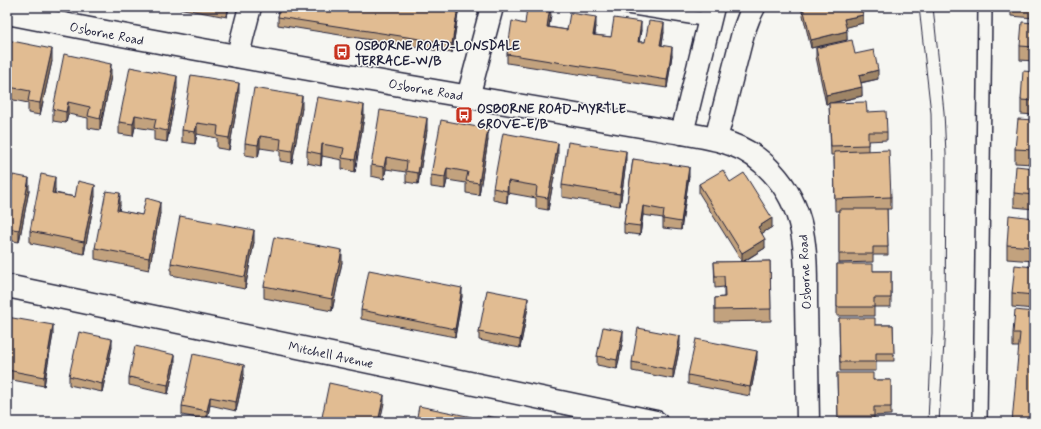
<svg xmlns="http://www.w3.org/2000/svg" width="1041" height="429" font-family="Mynerve,sans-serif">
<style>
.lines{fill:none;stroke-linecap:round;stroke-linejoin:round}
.lane-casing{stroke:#22223b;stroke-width:16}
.street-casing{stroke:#22223b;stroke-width:25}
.secondary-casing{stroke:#22223b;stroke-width:25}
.lane{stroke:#f6f6f2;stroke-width:13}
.street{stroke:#f6f6f2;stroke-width:22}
.secondary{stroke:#f6f6f2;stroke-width:22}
.tram{stroke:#22223b;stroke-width:1}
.wall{fill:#c2a27e;stroke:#22223b}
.shaded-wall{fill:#9e8466;stroke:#22223b}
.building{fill:#e1bc92;stroke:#22223b}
.labels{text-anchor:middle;stroke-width:3;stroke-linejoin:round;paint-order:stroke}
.street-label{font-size:13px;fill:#22223b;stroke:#f6f6f2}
.poi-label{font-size:13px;font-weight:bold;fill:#22223b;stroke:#f6f6f2;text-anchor:start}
</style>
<rect width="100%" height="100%" fill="#f6f6f2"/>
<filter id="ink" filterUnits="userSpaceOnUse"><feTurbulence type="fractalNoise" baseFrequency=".025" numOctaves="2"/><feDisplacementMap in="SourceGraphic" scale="8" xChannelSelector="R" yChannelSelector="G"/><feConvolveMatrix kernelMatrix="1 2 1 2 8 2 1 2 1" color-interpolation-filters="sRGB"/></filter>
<g filter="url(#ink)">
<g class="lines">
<g class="lane-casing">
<g id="lane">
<path d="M627 7 709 20"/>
<path d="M980 422 985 7"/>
</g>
</g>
<g class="street-casing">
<g id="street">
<path d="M238 56 242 38 250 7"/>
<path d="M468 97 492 7"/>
<path d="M682 133 713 7"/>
<path d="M716 139 743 33 749 17 754 7"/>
<path d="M7 286 656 422"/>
</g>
</g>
<g class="secondary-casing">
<path id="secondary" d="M7 13C231 57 457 95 682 133 699 136 717 138 733 145 747 150 761 160 772 172 807 209 806 253 806 300 807 341 807 381 808 422"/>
</g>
<use href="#lane" class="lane"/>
<use href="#street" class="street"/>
<use href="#secondary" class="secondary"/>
<g class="tram">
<path d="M919 7 931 113 932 177V333L928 422"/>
<path d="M933 7 944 112 946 154 945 327 939 422"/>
</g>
</g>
<g class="wall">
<path d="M172 7H229L227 17Z"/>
<path d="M280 7H459L452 53 278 25V17Z"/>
<path d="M801 7H861L863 23 846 27 847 40 811 48Z"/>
<path d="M1011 7H1034V18L1011 16Z"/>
<path d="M551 15 549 27 567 30 596 26 595 35 611 37 641 30 639 42H645L664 32 662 45 672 55 667 88 507 63V54L525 24Z"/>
<path d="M1034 23V61L1020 60V46Z"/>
<path d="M7 40 52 61 40 115 28 113V103L9 99Z"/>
<path d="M816 48 855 54 878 79 861 83 862 96 832 103 867 112 887 132V140L868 141V151L891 197V209H887L888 255H873V262L839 263V211H835L834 155H831L829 103 826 104 816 57Z"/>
<path d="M1034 72V115L1021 114V100Z"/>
<path d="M111 76 100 130 88 128V118L68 114 66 123 53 121V109Z"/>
<path d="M177 88 167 142 154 140V130L135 127 133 136 119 134V122Z"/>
<path d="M239 95 229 150 217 148V138L197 134 195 144 182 142V130Z"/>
<path d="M302 108 292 163 280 161V151L260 148 258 157 245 155V143Z"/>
<path d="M364 117 355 172 342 169V160L322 156 321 166 307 163V151Z"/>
<path d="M1034 120V164L1015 163V149Z"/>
<path d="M427 130 418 184 406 182V172L386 169 384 179 371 176V165Z"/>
<path d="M488 140 479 195 466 193V183L447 180 445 189 431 187V175Z"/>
<path d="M558 155 548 210 536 208V198L508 193 507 203 493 200V188Z"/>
<path d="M633 159 689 176 681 230 663 228V218L643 215 640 235 624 233V224Z"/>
<path d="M626 162 620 206 562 197V185Z"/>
<path d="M1034 168V209L1014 207V193Z"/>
<path d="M730 182 772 227 762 233 765 248 743 262 770 261 771 321 715 322V298L724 297V287L715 288 714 262H742L699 193V184Z"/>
<path d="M7 183 29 190 19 242 7 240Z"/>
<path d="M55 189V193L75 197 95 196 84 254 30 243V231Z"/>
<path d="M120 205 119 211 142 215 160 213 149 270 95 259V248Z"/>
<path d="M1034 218V309L1012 307V293L1033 267 1034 261 1007 259V245Z"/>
<path d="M254 242 245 289 171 275V263Z"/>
<path d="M342 262 332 311 264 298V286Z"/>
<path d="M837 264 873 271H891V307H874V316H837Z"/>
<path d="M462 296 455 337 361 319V310Z"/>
<path d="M528 307 520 348 479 340V332Z"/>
<path d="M1034 312 1019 347H1013V333Z"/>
<path d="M7 317 53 334 44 386 7 379Z"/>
<path d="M839 318 875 325H893L894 361H876V371H840Z"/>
<path d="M623 340 617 369 597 365V356Z"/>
<path d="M680 345 673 379 632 371V362Z"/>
<path d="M112 347 102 392 69 385V376Z"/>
<path d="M757 359 750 396 688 384V375Z"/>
<path d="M175 363 168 394 129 385V377Z"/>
<path d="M837 373 873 380H891V415L874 416V422H838Z"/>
<path d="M244 374 236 411 210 405 207 420 182 415V406Z"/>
</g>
<g class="shaded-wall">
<path d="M228 7H229L227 17Z"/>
<path d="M458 7H459L452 53V44Z"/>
<path d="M550 7 551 15 547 36V27Z"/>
<path d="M863 15V23L844 28V19Z"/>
<path d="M596 17V26L593 43V35Z"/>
<path d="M641 22V30L638 50V42Z"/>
<path d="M664 23V32L660 54V45Z"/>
<path d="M847 31V40L811 48V40Z"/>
<path d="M672 47V55L667 88V80Z"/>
<path d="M52 49V61L40 115V103Z"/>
<path d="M111 64V76L100 130V119Z"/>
<path d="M878 70V79L859 83V75Z"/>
<path d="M177 76V88L167 142V131Z"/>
<path d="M239 83V95L229 150V138Z"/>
<path d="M9 87V99L7 106V94Z"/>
<path d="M862 87V96L826 104V95Z"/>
<path d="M302 96V108L292 163V151Z"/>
<path d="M68 102V114L66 123V112Z"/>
<path d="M364 105V117L355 172V160Z"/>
<path d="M135 115V127L133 136V124Z"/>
<path d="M427 118V130L418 184V173Z"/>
<path d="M197 123V134L195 144V132Z"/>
<path d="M488 129V140L479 195V183Z"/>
<path d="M260 136V148L258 157V145Z"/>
<path d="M558 143V155L548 210V198Z"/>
<path d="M322 144V156L321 166V154Z"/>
<path d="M626 151V162L620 206V194Z"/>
<path d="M386 157V169L384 179V167Z"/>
<path d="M689 167V176L681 230V222Z"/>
<path d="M447 168V180L445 189V177Z"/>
<path d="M55 177V189L52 204V193Z"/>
<path d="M29 178V190L19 242V230Z"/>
<path d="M508 181V193L507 203V191Z"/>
<path d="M95 185V196L84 254V242Z"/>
<path d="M120 193V205L117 222V210Z"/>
<path d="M160 202V213L149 270V258Z"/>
<path d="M643 206V215L640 235V226Z"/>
<path d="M772 218V227L758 236V227Z"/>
<path d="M254 230V242L245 289V277Z"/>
<path d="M765 239V248L742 262V253Z"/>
<path d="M342 250V262L332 311V299Z"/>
<path d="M462 288V296L455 337V329Z"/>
<path d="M528 298V307L520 348V340Z"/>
<path d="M53 325V334L44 386V377Z"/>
<path d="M623 331V340L617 369V360Z"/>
<path d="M680 336V345L673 379V370Z"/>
<path d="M112 339V347L102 392V384Z"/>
<path d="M757 351V359L750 396V387Z"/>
<path d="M175 355V363L168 394V385Z"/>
<path d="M244 365V374L236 411V402Z"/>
<path d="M384 395V403L380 422H378Z"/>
<path d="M210 397V405L207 420V411Z"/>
</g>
<g class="building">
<path d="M280 7H458L452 44 278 17Z"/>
<path d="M527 7H550L547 27 567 30 570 13 596 17 593 35 611 37 614 18 641 22 638 42H645L649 21 664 23 660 45 672 47 667 80 507 54 512 21 525 24Z"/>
<path d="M803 7H861L863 15 844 19 847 31 811 40Z"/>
<path d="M1022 22 1034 23V47L1020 46Z"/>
<path d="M7 40 52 49 40 103 28 101 30 91 9 87 7 94Z"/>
<path d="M852 40 855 54 874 50 878 70 859 75 862 87 826 95 816 48Z"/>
<path d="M64 54 111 64 100 119 88 116 90 107 68 102 66 112 53 109Z"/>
<path d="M130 67 177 76 167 131 154 128 156 119 135 115 133 124 119 122Z"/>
<path d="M1023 71 1034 72V101L1021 100Z"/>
<path d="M191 75 239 83 229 138 217 136 218 126 197 123 195 132 182 130Z"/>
<path d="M254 88 302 96 292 151 280 149 281 139 260 136 258 145 245 143Z"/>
<path d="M317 97 364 105 355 160 342 158 344 148 322 144 321 154 307 151Z"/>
<path d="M866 102 867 112 886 111 887 132H868V145L831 146 829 103Z"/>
<path d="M380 110 427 118 418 173 406 171 407 161 386 157 384 167 371 165Z"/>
<path d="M1018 119 1034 120V150L1015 149Z"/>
<path d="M441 120 488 129 479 183 466 181 468 172 447 168 445 177 431 175Z"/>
<path d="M503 133 558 143 548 198 536 196 537 186 508 181 507 191 493 188Z"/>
<path d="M568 142 626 151 620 194 562 185Z"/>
<path d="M889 150 891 197 835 199 834 152Z"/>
<path d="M633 159 689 167 681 222 663 219 664 210 643 206 640 226 624 224Z"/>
<path d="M1016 166 1034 168V195L1014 193Z"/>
<path d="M723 170 730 182 744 173 772 218 758 227 765 239 742 253 699 184Z"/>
<path d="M41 174 55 177 52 193 75 197 78 181 95 185 84 242 30 231Z"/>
<path d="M13 175 29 178 19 230 7 228V183L11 184Z"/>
<path d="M106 191 120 193 117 210 142 215 146 198 160 202 149 258 95 248Z"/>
<path d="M839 209H887L888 247H873V254H839Z"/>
<path d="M1009 215 1034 218V247L1007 245Z"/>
<path d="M180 216 254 230 245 277 171 263Z"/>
<path d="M274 237 342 250 332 299 264 286Z"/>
<path d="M1034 259V295L1012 293 1015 265 1033 267Z"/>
<path d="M770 261 771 309 715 310V298L725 297 724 276H715L714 262Z"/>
<path d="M837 264H873V271H891V298H874V307H837Z"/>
<path d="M369 270 462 288 455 329 361 310Z"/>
<path d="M487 290 528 298 520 340 479 332Z"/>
<path d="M1015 310 1034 312V422H1012L1020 333H1013Z"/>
<path d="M7 317 53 325 44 377 7 370Z"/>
<path d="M839 318H875V325H893L894 353H876V362H840Z"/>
<path d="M603 327 623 331 617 360 597 356Z"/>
<path d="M638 328 680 336 673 370 632 362Z"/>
<path d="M79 332 112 339 102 384 69 376Z"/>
<path d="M696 339 757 351 750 387 688 375Z"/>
<path d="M135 346 175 355 168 385 129 377Z"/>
<path d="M193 354 244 365 236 402 210 397 207 411 182 406Z"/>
<path d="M837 373H873V380H891V407H874V416H838Z"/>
<path d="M329 383 384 395 378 422H321Z"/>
<path d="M419 406 472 417 471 422H416Z"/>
<path d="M487 416 515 422H486Z"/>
</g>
</g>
<defs>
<g id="bus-square" transform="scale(0.9)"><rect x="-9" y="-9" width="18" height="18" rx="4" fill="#c8321e" stroke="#f6f6f2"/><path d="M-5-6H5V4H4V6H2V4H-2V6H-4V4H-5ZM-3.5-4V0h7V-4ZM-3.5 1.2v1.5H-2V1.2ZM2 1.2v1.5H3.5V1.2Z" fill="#fff"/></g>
</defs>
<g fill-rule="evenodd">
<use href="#bus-square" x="342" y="52"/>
<use href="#bus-square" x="464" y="115"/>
</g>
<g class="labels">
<g class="street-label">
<text transform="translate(107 33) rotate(11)" y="5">Osborne Road</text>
<text transform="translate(426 89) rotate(10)" y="5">Osborne Road</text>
<text transform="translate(804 272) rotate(-93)" y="5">Osborne Road</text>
<text transform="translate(331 354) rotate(12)" y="5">Mitchell Avenue</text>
</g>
<g class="poi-label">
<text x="355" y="50">OSBORNE ROAD-LONSDALE<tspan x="355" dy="15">TERRACE-W/B</tspan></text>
<text x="477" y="113">OSBORNE ROAD-MYRTLE<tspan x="477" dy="15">GROVE-E/B</tspan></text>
</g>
</g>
<rect width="1041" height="429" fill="none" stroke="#f6f6f2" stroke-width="24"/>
<rect x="12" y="12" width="1017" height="405" fill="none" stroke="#22223b" stroke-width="1.5" filter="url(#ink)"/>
</svg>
